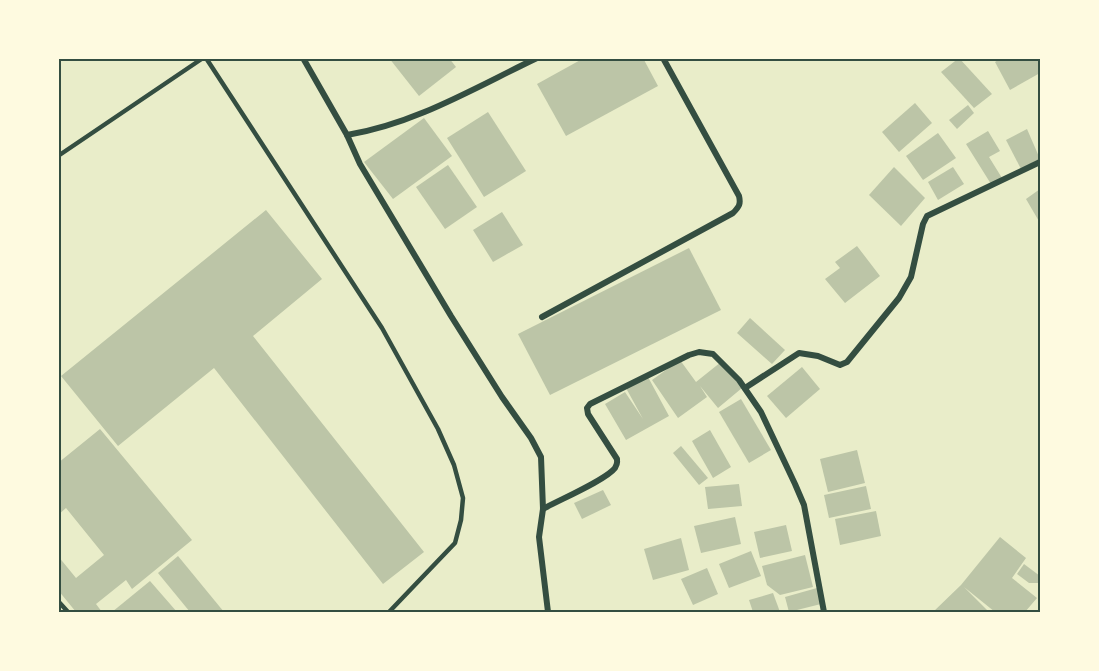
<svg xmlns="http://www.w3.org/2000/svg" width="1099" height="671" font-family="Inter,sans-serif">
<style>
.building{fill:#bcc5a7}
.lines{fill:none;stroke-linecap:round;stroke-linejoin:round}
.service{stroke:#344e41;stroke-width:4.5}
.minor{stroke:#344e41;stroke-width:6}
.neatline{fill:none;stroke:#344e41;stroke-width:2}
</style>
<rect width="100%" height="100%" fill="#e9edc9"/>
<g class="building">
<path d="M389 58H449L456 67 419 96Z"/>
<path d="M584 58H643L658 86 566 136 537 84Z"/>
<path d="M959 58 992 94 974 108 941 72Z"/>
<path d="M1001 58H1040V73L1010 90 995 62Z"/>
<path d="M915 103 932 123 899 152 882 132Z"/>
<path d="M968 105 974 113 957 129 949 120Z"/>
<path d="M488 112 526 171 484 197 447 138Z"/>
<path d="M424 118 452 156 393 199 364 162Z"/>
<path d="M1027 129 1040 159 1021 169 1006 140Z"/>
<path d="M988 131 1000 151 989 157 1002 178 991 184 966 144Z"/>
<path d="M938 133 956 158 923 180 906 156Z"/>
<path d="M448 165 477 207 445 229 416 187Z"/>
<path d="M894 167 925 198 901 226 869 195Z"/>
<path d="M953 167 964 184 938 200 928 182Z"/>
<path d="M1040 189V223L1026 199Z"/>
<path d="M266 210 322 279 253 336 424 552 383 584 214 368 118 446 61 376Z"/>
<path d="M502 212 523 245 493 262 473 230Z"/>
<path d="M857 246 880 276 845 303 825 279 840 268 835 262Z"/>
<path d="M689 248 721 310 550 395 518 334Z"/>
<path d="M750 318 785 350 772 364 737 333Z"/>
<path d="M680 360 696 382 721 362 742 388 718 408 700 386 707 397 678 418 652 380Z"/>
<path d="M802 367 820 389 786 418 767 396Z"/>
<path d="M648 377 669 416 626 440 605 404 625 392 643 419 626 388Z"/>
<path d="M741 399 771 450 749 463 719 412Z"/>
<path d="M100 429 192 540 132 589 126 580 96 604 102 612H76L58 590V556L76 578 104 555 66 508 58 515V463Z"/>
<path d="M710 430 731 467 713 478 692 441Z"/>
<path d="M681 446 708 478 699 485 673 453Z"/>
<path d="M857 450 865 483 828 492 820 459Z"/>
<path d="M739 484 742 506 708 509 705 487Z"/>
<path d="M866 486 871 509 829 518 824 495Z"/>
<path d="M603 490 611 505 582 519 574 503Z"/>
<path d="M876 511 881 536 840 545 835 519Z"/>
<path d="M735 517 741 544 701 553 694 526Z"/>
<path d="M786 525 792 551 760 558 754 532Z"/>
<path d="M1000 537 1026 558 1012 578 1037 598 1025 612H995L964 587 989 612H933L961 585Z"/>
<path d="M681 538 689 570 653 580 644 549Z"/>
<path d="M751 551 761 576 729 588 719 564Z"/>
<path d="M805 555 813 587 780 595 767 585 762 566Z"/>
<path d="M178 556 224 612H190L158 573Z"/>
<path d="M1024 564 1040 576V583H1029L1017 574Z"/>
<path d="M707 568 718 594 693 605 681 579Z"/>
<path d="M150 581 177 612H112Z"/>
<path d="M817 588 821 604 789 612 785 597Z"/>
<path d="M773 593 780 612H753L749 600Z"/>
</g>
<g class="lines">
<g class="service">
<path d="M206 58 382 328 438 429 454 465 463 498 461 520 455 543 389 612"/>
<path d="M58 156 203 58"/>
<path d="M58 601 68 612"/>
</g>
<g class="minor">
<path d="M303 58 347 135 360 164 451 316 502 397 531 438 541 457 543 509 539 537 548 612"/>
<path d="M347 135C415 124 476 87 537 58"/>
<path d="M542 317 733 213C739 207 741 204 739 196L663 58"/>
<path d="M745 388 799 353 818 356 840 365 847 362 899 298 911 277 923 224 927 216 1040 162"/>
<path d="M543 509C559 500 606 480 615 468 618 463 617 464 617 459L588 414 587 408 590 404 689 355 699 352 713 354 739 380 761 412 795 484 804 505 824 612"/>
</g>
</g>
<rect width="1099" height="671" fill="none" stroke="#fefae0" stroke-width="120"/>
<rect x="60" y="60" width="979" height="551" class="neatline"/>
</svg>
